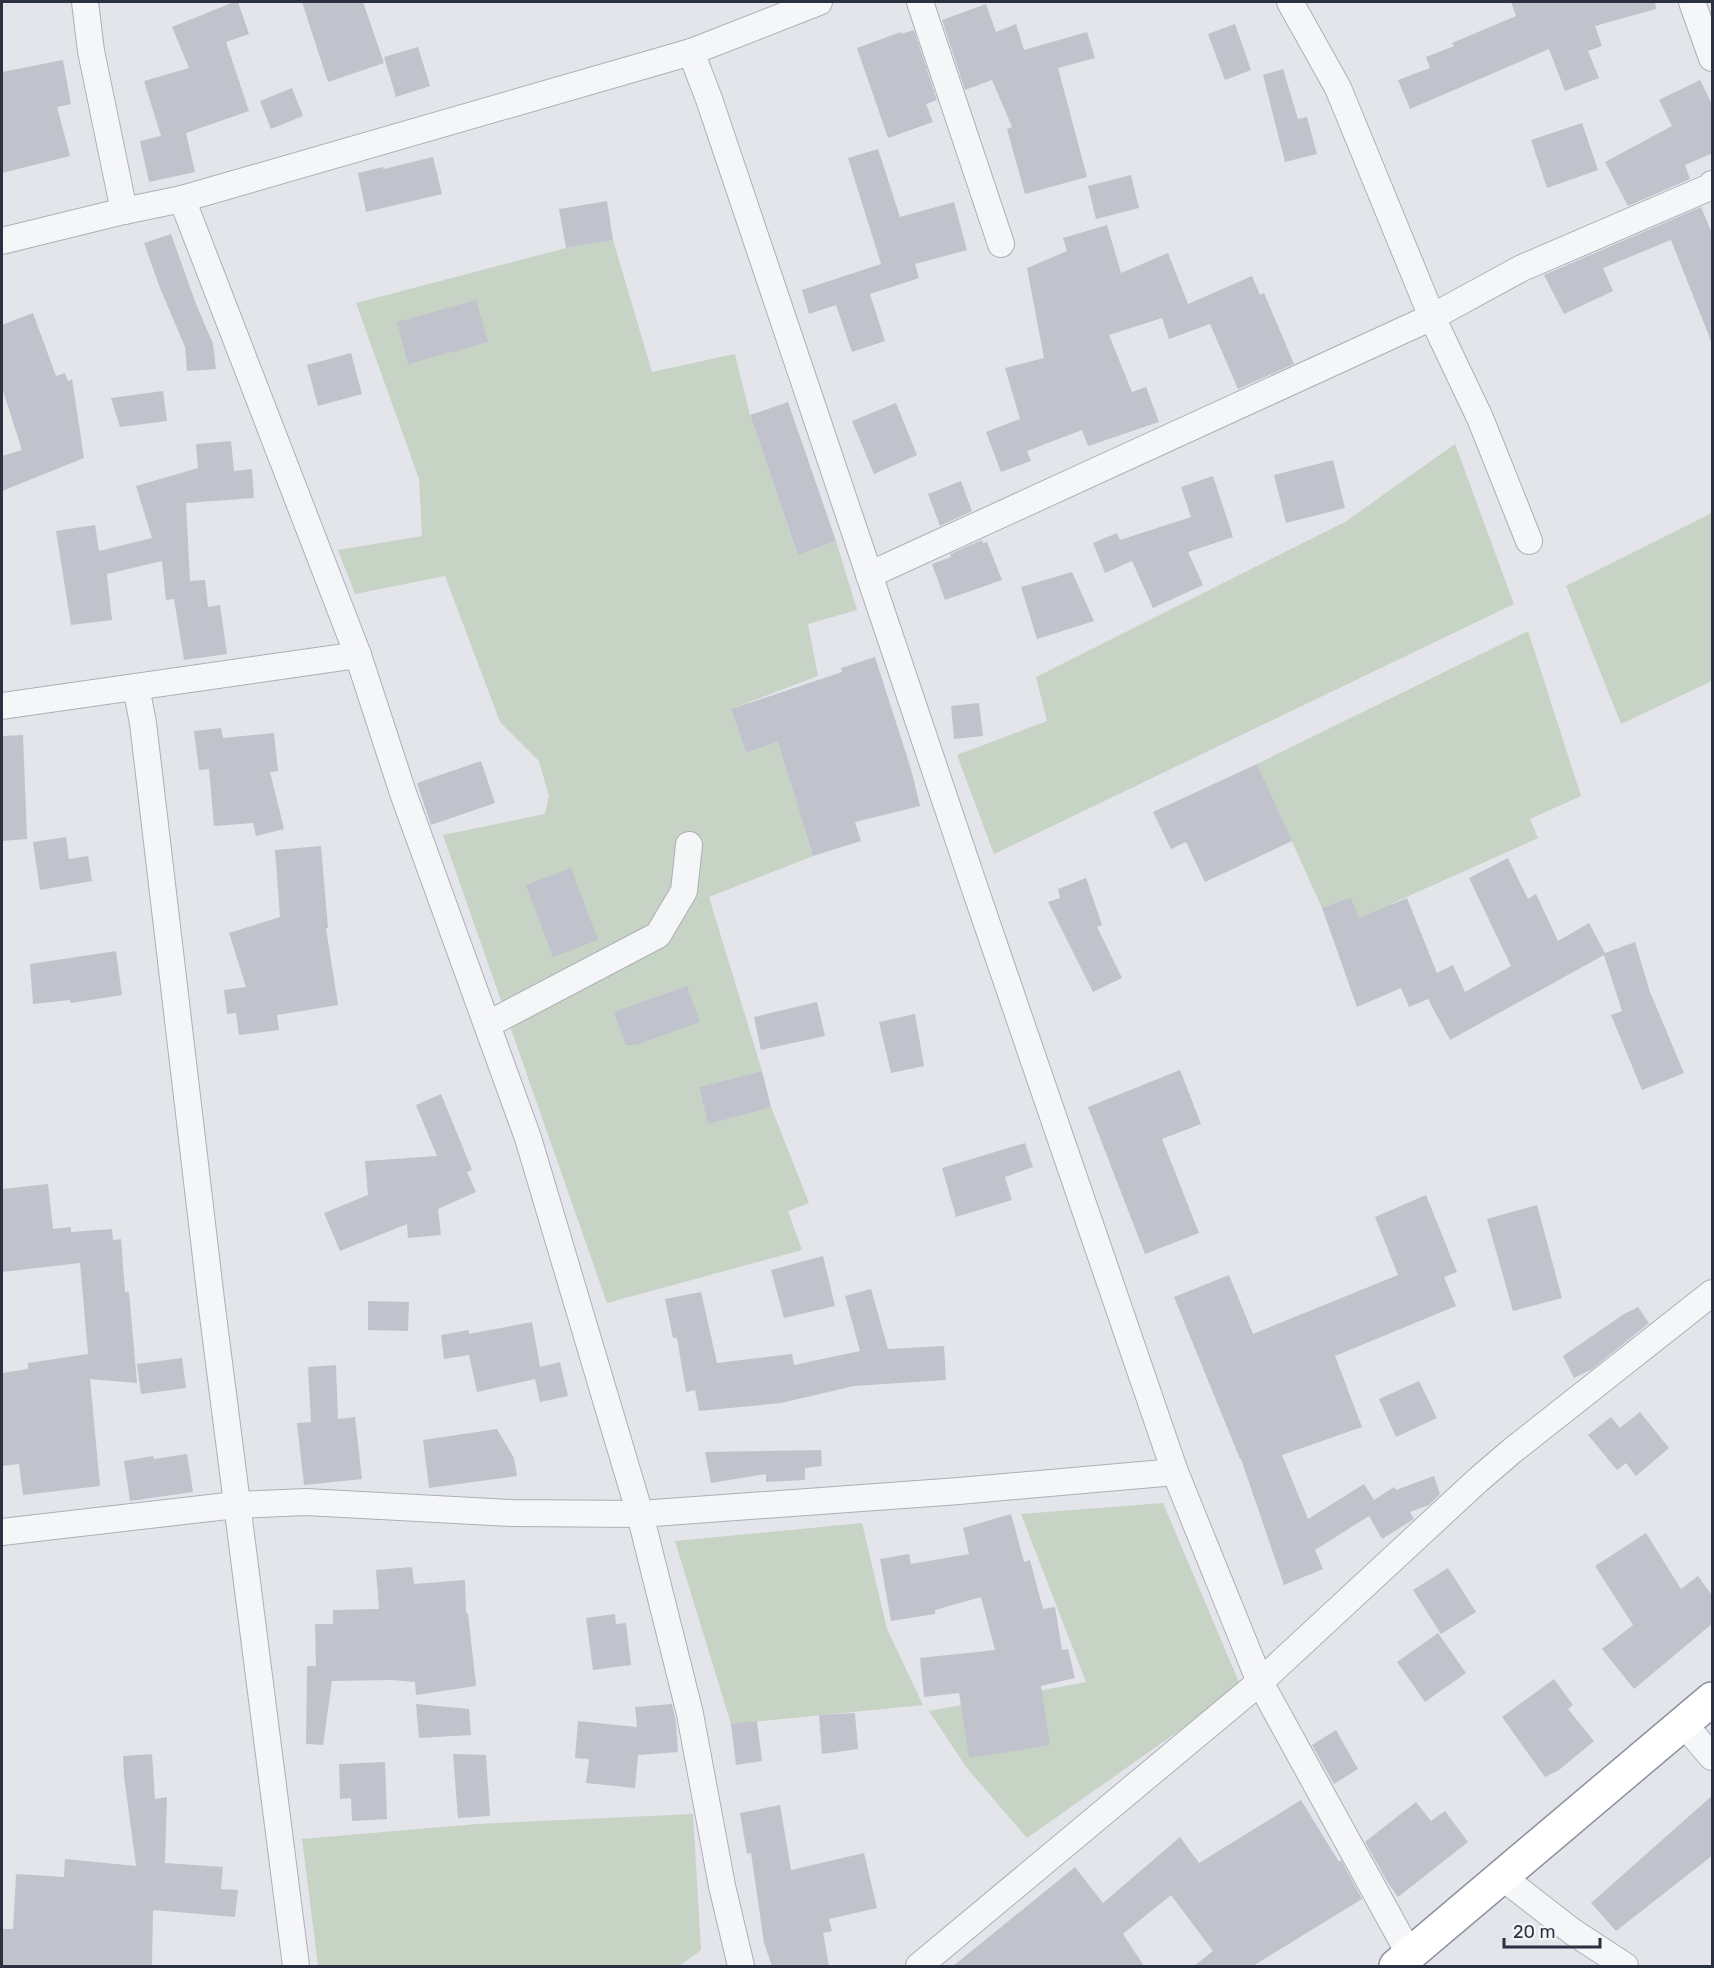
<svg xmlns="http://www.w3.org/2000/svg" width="1714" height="1968" font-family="Rubik,sans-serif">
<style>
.green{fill:#c6d3c5}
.building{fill:#c0c3cc}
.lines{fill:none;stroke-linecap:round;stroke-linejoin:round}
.street-casing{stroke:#acafb7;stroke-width:28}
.highway-casing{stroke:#8b919f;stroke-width:36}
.street{stroke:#f5f6f8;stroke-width:26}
.highway{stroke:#fff;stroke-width:33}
</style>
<rect width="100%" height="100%" fill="#e3e5ea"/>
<g class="green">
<path d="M613 240 652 372 735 354 750 415 798 555 836 541 857 610 808 624 818 676 731 709 746 753 820 728 837 765 790 781 813 856 709 897 762 1071 699 1087 708 1123 771 1107 809 1203 788 1211 802 1250 607 1303 443 835 545 814 549 796 539 761 500 722 445 576 355 594 338 550 422 536 419 479 356 303 566 248Z"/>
<path d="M1455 444 1514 604 994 854 957 755 1047 721 1036 677 1345 522Z"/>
<path d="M1712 513V681L1621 724 1566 586Z"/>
<path d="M1528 631 1581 796 1530 819 1538 838 1393 903 1361 924 1351 897 1322 908 1257 764Z"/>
<path d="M1163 1503 1241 1687 1027 1838 966 1767 929 1711 1086 1682 1021 1514Z"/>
<path d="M862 1523 887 1629 923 1705 731 1724 675 1541Z"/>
<path d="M693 1814 701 1950 679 1966H318L302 1839 477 1824Z"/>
</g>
<g class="building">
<path d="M234 2H238L249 34 226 42 249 111 186 133 195 172 149 182 140 141 161 136 144 81 189 68 172 27Z"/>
<path d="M302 2H363L384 63 328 82Z"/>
<path d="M1511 2H1655L1656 9 1595 26 1602 46 1588 51 1599 78 1565 91 1549 49 1410 109 1398 80 1430 68 1426 57 1454 46 1452 43 1516 16Z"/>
<path d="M986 4 996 32 1016 24 1024 50 1087 32 1095 58 1058 68 1087 177 1025 194 1007 129 1012 127 992 80 965 90 942 20Z"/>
<path d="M1235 24 1251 70 1225 80 1208 34Z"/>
<path d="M914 30 937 100 926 104 933 122 888 138 857 48 901 32V34Z"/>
<path d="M418 47 430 86 396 97 384 57Z"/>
<path d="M63 60 71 104 57 107 70 156 2 173V72Z"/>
<path d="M1283 69 1298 119 1307 117 1317 154 1285 162 1263 75Z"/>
<path d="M1700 80 1713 106V153L1685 165 1690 179 1628 206 1605 162 1672 126 1659 100Z"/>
<path d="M292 88 303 116 271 129 260 101Z"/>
<path d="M1582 123 1598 170 1547 188 1531 140Z"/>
<path d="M878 149 900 217 954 202 967 250 915 264 919 278 870 294 885 341 852 352 836 305 809 314 802 290 881 264 848 158Z"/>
<path d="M433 157 442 194 366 212 358 173 383 167 384 169Z"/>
<path d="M1131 175 1139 208 1096 219 1088 186Z"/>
<path d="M607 201 613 240 566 248 559 209Z"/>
<path d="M1701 207 1713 236V340L1711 341 1671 240 1603 268 1613 291 1564 314 1544 275Z"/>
<path d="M1107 225 1121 273 1168 253 1188 304 1252 276 1260 295 1264 293 1294 364 1238 389 1210 324 1169 339 1162 318 1109 335 1132 392 1146 387 1159 422 1088 446 1082 430 1027 451 1031 461 1001 472 986 432 1020 419 1005 368 1044 358 1027 268 1067 251 1063 238Z"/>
<path d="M171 234 196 304 213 344 216 369 187 371 185 347 160 288 144 243Z"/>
<path d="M476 300 488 342 408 364 397 322Z"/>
<path d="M33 313 56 376 65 373 68 381 72 379 84 458 2 491V456L22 450 2 388V325Z"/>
<path d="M351 353 362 394 318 406 307 365Z"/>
<path d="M163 391 167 421 120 427 111 398Z"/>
<path d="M788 402 836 541 798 555 750 415Z"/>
<path d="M896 403 917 455 874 474 852 421Z"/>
<path d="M231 441 234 471 252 469 254 498 186 503 190 581 205 580 208 607 220 605 227 654 184 660 174 599 166 600 162 561 107 574 112 620 71 625 56 531 95 525 99 551 152 538 136 486 198 468 196 444Z"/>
<path d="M1333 460 1345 508 1286 523 1274 475Z"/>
<path d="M1213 476 1233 537 1188 552 1203 585 1153 608 1132 561 1105 573 1093 543 1117 533 1120 540 1191 517 1181 487Z"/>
<path d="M961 481 972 511 940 526 928 494Z"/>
<path d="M982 540 983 543 987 542 1002 580 945 600 932 564 951 557 950 554Z"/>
<path d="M1072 572 1094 621 1037 639 1021 587Z"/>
<path d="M875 657 911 769 920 806 855 822 861 841 813 856 778 742 746 753 731 709 842 672 841 668Z"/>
<path d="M979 703 983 736 954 739 951 706Z"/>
<path d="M221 728 223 738 274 733 278 771 270 772 284 829 256 836 253 823 214 826 209 769 199 770 194 731Z"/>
<path d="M23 735 27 839 2 841V736Z"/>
<path d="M481 761 495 803 431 825 417 783Z"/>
<path d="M1257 764 1292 841 1205 882 1186 842 1171 849 1153 812Z"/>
<path d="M66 837 69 859 88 856 92 881 40 890 33 842Z"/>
<path d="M321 846 328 928H326L338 1005 277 1015 279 1030 239 1035 236 1013 227 1014 224 990 246 987 229 933 280 917 275 850Z"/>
<path d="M1508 858 1528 899 1536 894 1558 941 1589 923 1605 953 1635 942 1650 992 1684 1073 1642 1090 1611 1015 1622 1011 1604 955 1450 1040 1428 999 1409 1007 1401 988 1357 1007 1322 908 1351 897 1359 918 1407 898 1437 973 1453 965 1465 992 1511 966 1469 878Z"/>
<path d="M571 868 598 940 553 957 526 885Z"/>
<path d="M1086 878 1102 925 1097 927 1122 978 1093 992 1048 902 1060 898 1058 889Z"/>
<path d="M116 951 122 995 71 1003 70 1000 33 1004 30 964Z"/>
<path d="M687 986 700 1022 636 1045H626L614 1012Z"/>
<path d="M817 1002 825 1036 761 1050 754 1017Z"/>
<path d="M915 1014 924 1066 891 1073 879 1022Z"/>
<path d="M1180 1070 1201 1124 1162 1139 1199 1233 1145 1254 1088 1107Z"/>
<path d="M762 1071 771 1107 708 1124 699 1087Z"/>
<path d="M441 1094 472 1170 467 1172 476 1192 438 1209 441 1235 408 1238 407 1224 340 1251 324 1213 368 1195 365 1161 437 1156 416 1105Z"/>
<path d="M1025 1143 1033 1167 1005 1177 1012 1200 956 1217 942 1168Z"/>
<path d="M48 1184 53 1229 71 1227V1232L112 1229 113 1240 121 1239 125 1292H129L137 1383 90 1379 100 1486 23 1495 19 1464 2 1466V1373L28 1369V1363L88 1354 80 1263 2 1272V1189Z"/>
<path d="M1426 1195 1457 1272 1444 1277 1456 1306 1335 1356 1362 1427 1282 1455 1308 1519 1364 1484 1374 1500 1394 1487 1396 1490 1434 1476 1440 1494 1429 1505 1410 1512 1414 1519 1382 1539 1369 1516 1315 1550 1323 1569 1284 1585 1241 1459H1240L1174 1297 1229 1275 1253 1334 1398 1275 1375 1217Z"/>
<path d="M1537 1205 1562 1298 1513 1311 1487 1219Z"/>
<path d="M823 1256 835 1306 784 1318 771 1270Z"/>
<path d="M871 1289 888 1349 944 1346 946 1380 854 1386 781 1403 699 1411 695 1390 686 1392 677 1338H673L665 1299 701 1292 717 1363 792 1354 794 1365 860 1351 845 1296Z"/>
<path d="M368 1301 409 1302 408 1331 368 1330Z"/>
<path d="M1638 1307 1649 1323 1592 1369 1574 1378 1563 1356 1624 1314Z"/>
<path d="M532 1322 540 1367 560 1362 568 1396 540 1402 535 1379 477 1392 469 1355 444 1359 441 1335 469 1330V1334Z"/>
<path d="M182 1358 186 1388 141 1394 137 1364Z"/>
<path d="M336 1365 338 1419 355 1417 362 1479 304 1485 297 1423 311 1422 308 1367Z"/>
<path d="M1419 1381 1437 1418 1396 1437 1379 1399Z"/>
<path d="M1640 1412 1669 1448 1636 1476 1626 1463 1617 1470 1588 1435 1611 1417 1620 1428Z"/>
<path d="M497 1429 514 1458 517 1476 429 1488 423 1440Z"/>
<path d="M821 1450 822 1466 805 1468V1480L766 1482V1474L711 1483 705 1452Z"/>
<path d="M187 1454 193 1492 130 1501 124 1461 153 1456 154 1459Z"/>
<path d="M1011 1514 1024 1562 1030 1560 1043 1609 1055 1607 1062 1650 1068 1649 1075 1678 1041 1686 1050 1745 969 1758 959 1693 924 1697 920 1658 995 1650 981 1597 935 1610V1614L891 1621 880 1559 909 1554 911 1564 969 1554 963 1528Z"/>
<path d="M1646 1533 1681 1589 1698 1576 1713 1597V1623L1634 1689 1602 1649 1633 1625 1595 1566Z"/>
<path d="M412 1567 414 1584 465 1580 466 1613H468L476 1686 416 1695 415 1682 391 1680 332 1681 323 1745 306 1744 307 1666H316L315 1624H333V1610L379 1609 376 1570Z"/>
<path d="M1448 1568 1476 1612 1441 1634 1413 1590Z"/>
<path d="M615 1614 616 1624 626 1623 631 1665 593 1670 586 1618Z"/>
<path d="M1438 1633 1466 1673 1425 1702 1397 1662Z"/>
<path d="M1554 1679 1573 1705 1568 1709 1594 1741 1559 1770 1545 1777 1502 1717Z"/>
<path d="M416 1704 469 1709 471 1735 419 1738Z"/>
<path d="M672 1704 676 1722 678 1752 638 1755 635 1788 586 1783 589 1759 575 1758 578 1721 637 1727 635 1707Z"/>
<path d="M855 1713 858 1749 822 1754 819 1715Z"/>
<path d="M757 1721 762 1761 736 1765 731 1724Z"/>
<path d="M1336 1730 1358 1769 1334 1784 1312 1745Z"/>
<path d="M152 1754 155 1799 167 1797 165 1863 223 1867 221 1889 238 1890 235 1917 153 1910 152 1966H2V1929H13L16 1874 64 1877 65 1859 136 1866 124 1776 123 1756Z"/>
<path d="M453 1754 486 1755 490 1816 458 1818Z"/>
<path d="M385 1762 387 1819 352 1821 351 1798 340 1799 339 1764Z"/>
<path d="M1713 1795V1855L1616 1931 1591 1903Z"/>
<path d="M1301 1800 1339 1862 1341 1860 1362 1899 1253 1966H1194L1213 1951 1171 1895 1123 1934 1144 1966H953L1075 1867 1103 1903 1180 1837 1199 1863Z"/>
<path d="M1416 1802 1431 1821 1445 1811 1468 1842 1398 1897 1388 1883 1365 1842Z"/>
<path d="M780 1805 791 1870 864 1853 877 1908 829 1919 832 1931 823 1933 829 1966H772L764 1943 751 1853 747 1854 740 1813Z"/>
</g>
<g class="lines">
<g class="street-casing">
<g id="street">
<path d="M85 2 91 51 124 211"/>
<path d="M920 2 1001 244"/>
<path d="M1692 2 1712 58"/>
<path d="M691 52 709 99 973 883 1175 1472 1260 1682 1410 1955"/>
<path d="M182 199 358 655 403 793 528 1138 640 1514 690 1714 722 1886 741 1966"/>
<path d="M2 241 124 211 182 199 691 52 819 2"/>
<path d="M1529 541 1480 418 1432 317 1522 268 1710 187 1712 184"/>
<path d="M869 575 1432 317 1338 88 1290 2"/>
<path d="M136 687 143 723 211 1300 296 1966"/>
<path d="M2 706 358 655"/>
<path d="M487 1023 500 1018 658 935 684 891 689 845"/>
<path d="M2 1532 236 1505 306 1502 511 1513 640 1514 959 1491 1175 1472"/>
<path d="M1683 1723 1712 1757"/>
<path d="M1502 1877 1573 1932 1625 1966"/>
<path d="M919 1966 1260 1682 1478 1480 1513 1450 1712 1293"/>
</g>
</g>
<g class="highway-casing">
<path id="highway" d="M1396 1966 1712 1699"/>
</g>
<use href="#street" class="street"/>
<use href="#highway" class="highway"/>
</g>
<rect width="1714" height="1968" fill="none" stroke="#2c3141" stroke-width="6"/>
<path d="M1504 1938v9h96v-9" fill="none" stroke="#2c3141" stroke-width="3"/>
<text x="1513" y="1938" font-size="18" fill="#2c3141" stroke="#f2f4f7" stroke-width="4.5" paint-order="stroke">20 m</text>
</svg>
